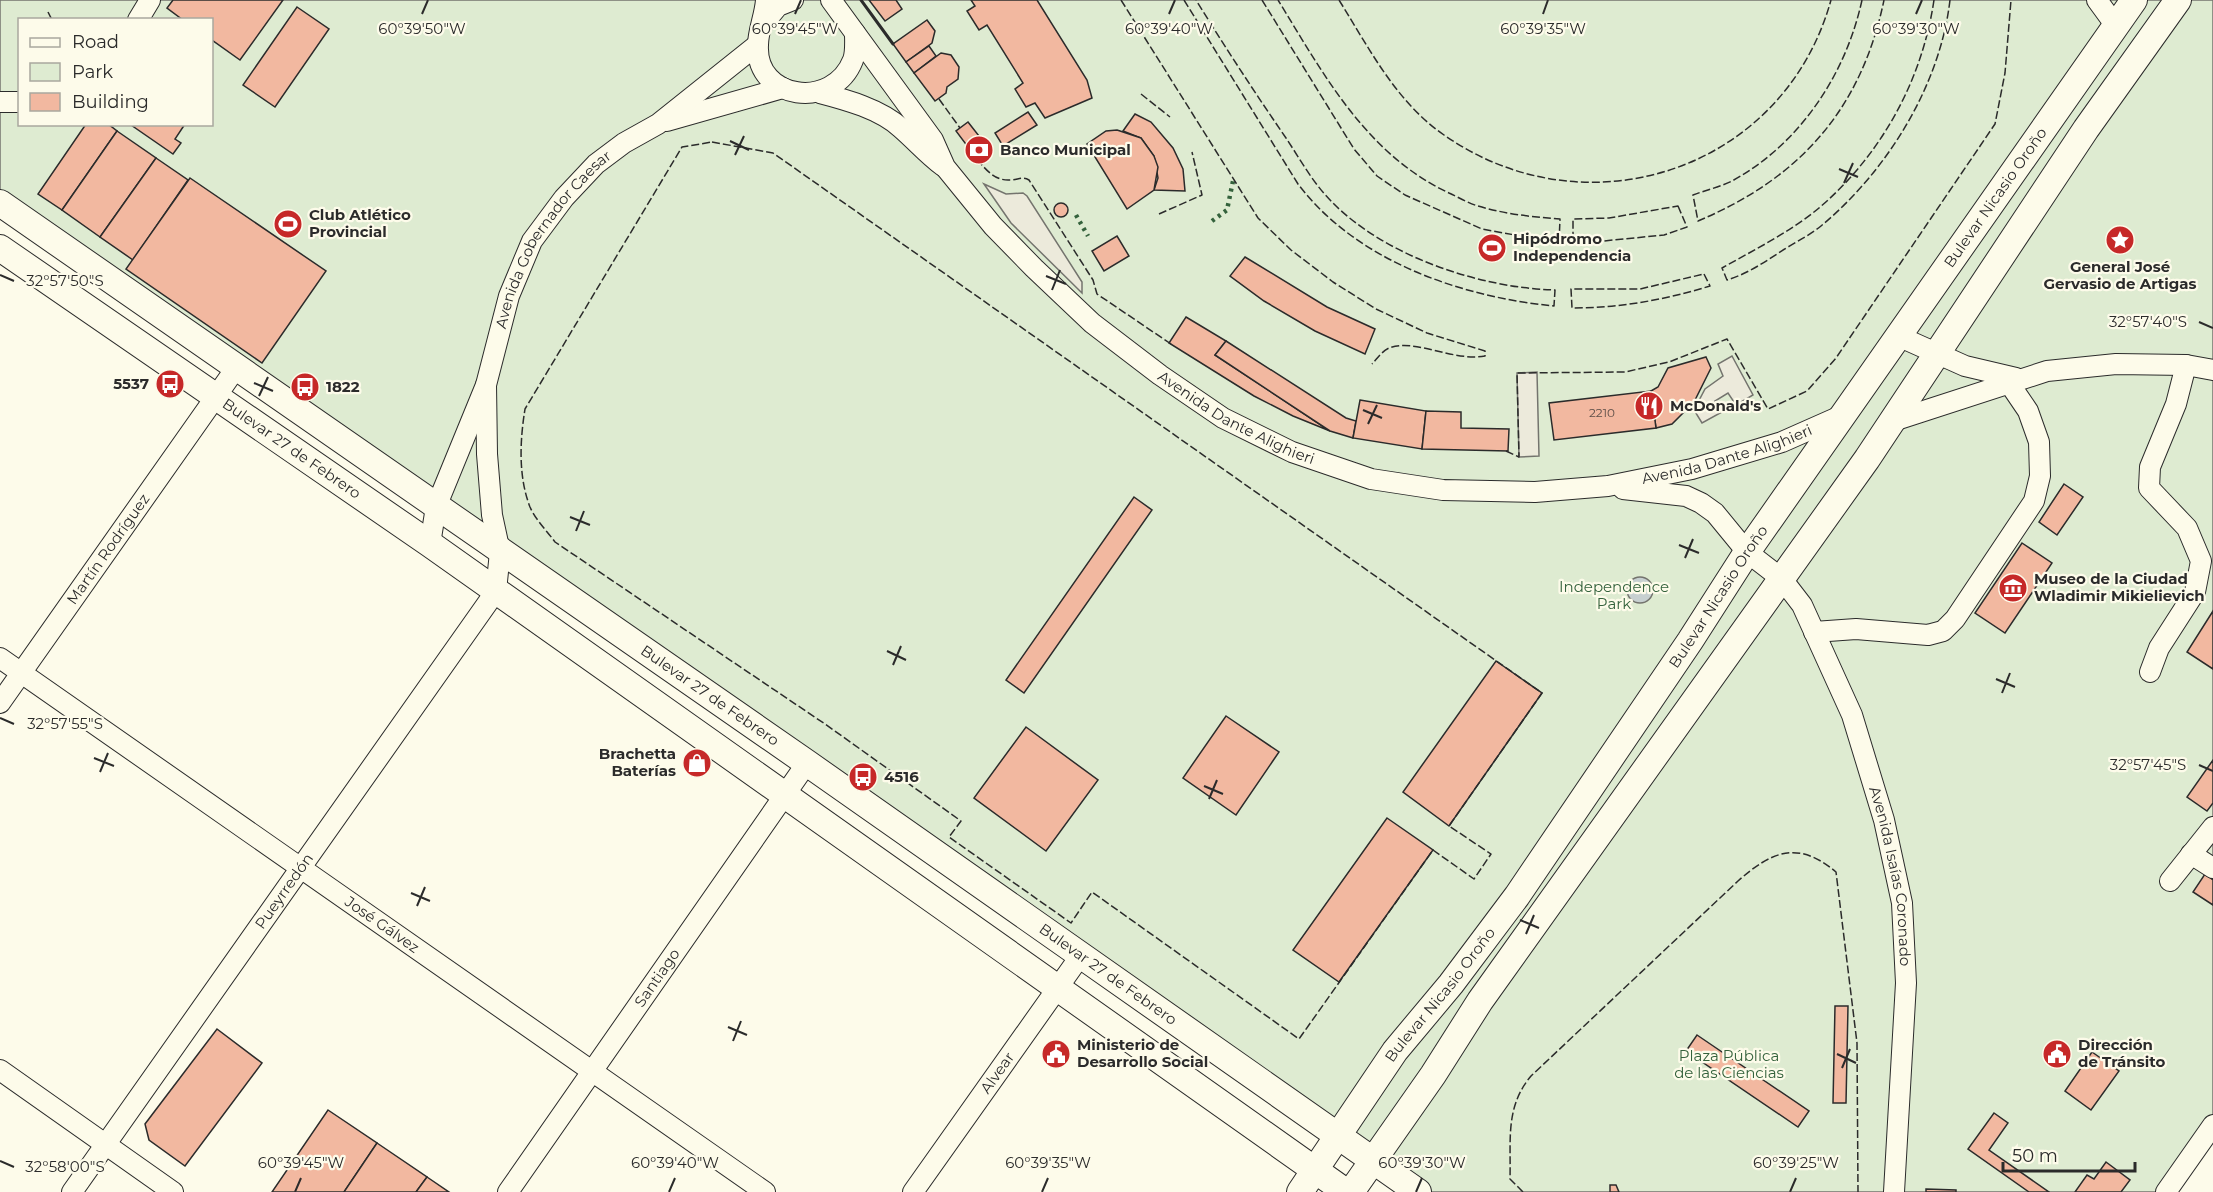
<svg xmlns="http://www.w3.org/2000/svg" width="2213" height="1192" font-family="Montserrat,sans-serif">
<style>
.green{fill:#deebd1;stroke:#74746e;stroke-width:1.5;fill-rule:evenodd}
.parking{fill:#eceadb;stroke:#74746e;stroke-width:1.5}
.water{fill:#c7d0d0;stroke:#74746e;stroke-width:1.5}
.building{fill:#f2b8a0;stroke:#2b2b2b;stroke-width:1.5}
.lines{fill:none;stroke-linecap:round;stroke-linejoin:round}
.minor-casing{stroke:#2b2b2b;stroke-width:22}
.major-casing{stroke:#2b2b2b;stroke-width:28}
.minor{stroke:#fdfbea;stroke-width:20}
.major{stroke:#fdfbea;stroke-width:26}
.hedge{stroke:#34623c;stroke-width:4.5;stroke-dasharray:3 4.5;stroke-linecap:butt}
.fence{stroke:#2b2b2b;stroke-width:1.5;stroke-dasharray:8 3;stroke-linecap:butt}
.wall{stroke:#2b2b2b;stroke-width:3}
.ticks{fill:none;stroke:#2b2b2b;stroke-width:2}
.labels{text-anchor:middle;stroke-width:4.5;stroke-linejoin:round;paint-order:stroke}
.number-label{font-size:12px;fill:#5d4e48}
.poi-label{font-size:15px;font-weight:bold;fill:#2b2b2b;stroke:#fdfbea;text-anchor:start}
.street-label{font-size:15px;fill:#2b2b2b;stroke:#fdfbea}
.park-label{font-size:15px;fill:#34623c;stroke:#fdfbea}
.ticks-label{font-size:15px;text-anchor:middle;fill:#2b2b2b;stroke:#fdfbea;stroke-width:4.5;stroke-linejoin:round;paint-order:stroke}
</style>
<rect width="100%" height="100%" fill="#fdfbea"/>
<path class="green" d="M0 0H2213V1125L2166 1192H1418L0 203ZM20 20H212V124H20Z"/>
<g class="parking">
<path d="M984 184 1006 194 1023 193 1027 196 1082 282V293L1011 223Z"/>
<path d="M1732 356 1753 395 1736 405 1728 393 1715 401 1722 412 1702 423 1694 410 1705 389 1723 376 1718 364Z"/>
<path d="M1537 372 1539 456 1519 457 1517 373Z"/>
</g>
<circle class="water" cx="1640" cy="590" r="13"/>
<g class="building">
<path d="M173 0H283L240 60 212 40V20H183L167 8Z"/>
<path d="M869 0H896L902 9 885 21Z"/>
<path d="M971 0H1037L1087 80 1092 98 1045 118 1035 103 1026 107 1015 89 1023 83 987 25 979 30 967 11 975 6Z"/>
<path d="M297 7 329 29 275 107 243 85Z"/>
<path d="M927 20 935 31 932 43 906 62 893 44Z"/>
<path d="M929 46 936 56 914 73 906 62Z"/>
<path d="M941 53 951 55 959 67 958 79 947 87 946 93 935 101 914 73Z"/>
<path d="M1028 112 1037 125 1003 146 995 133Z"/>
<path d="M1135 114 1151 122 1173 148 1183 169 1185 191 1154 190 1158 178 1154 156 1141 138 1123 131Z"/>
<path d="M968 122 990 150 977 159 956 131Z"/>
<path d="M86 124H108L117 131 62 210 38 194Z"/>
<path d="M185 124 175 139 181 143 173 154 131 125Z"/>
<path d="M1117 130 1141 138 1154 156 1158 167 1154 190 1127 209 1087 144 1106 131Z"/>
<path d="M117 131 156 158 100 237 62 210Z"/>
<path d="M156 158 188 180 133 260 100 237Z"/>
<path d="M190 178 326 271 262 363 126 269Z"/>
<circle cx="1061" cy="210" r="7"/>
<path d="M1117 236 1129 256 1104 271 1092 251Z"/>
<path d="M1245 257 1327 307 1375 329 1365 354 1315 331 1264 301 1230 276Z"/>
<path d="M1186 317 1226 341 1215 355 1330 431 1293 416 1254 396 1169 343Z"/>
<path d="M1226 341 1346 418 1356 421 1353 438 1330 431 1215 355Z"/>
<path d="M1706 357 1711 368 1694 402 1672 424 1656 428 1651 391 1658 387 1668 368Z"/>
<path d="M1651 391 1656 428 1554 440 1549 403Z"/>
<path d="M1360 400 1426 411 1422 449 1353 438Z"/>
<path d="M1426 411 1461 412V428L1509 429 1508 451 1422 449Z"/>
<path d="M2064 484 2083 497 2057 535 2039 522Z"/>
<path d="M1134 497 1152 510 1024 693 1006 680Z"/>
<path d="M2022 543 2052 563 2005 633 1975 613Z"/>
<path d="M2213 611V669L2187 652Z"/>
<path d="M1496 661 1542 693 1449 826 1403 792Z"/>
<path d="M1226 716 1279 752 1236 815 1183 778Z"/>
<path d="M1026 727 1098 780 1046 851 974 798Z"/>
<path d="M2213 760V803L2207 811 2187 797Z"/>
<path d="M1387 818 1433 850 1339 982 1293 950Z"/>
<path d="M2205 874 2213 880V905L2193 892Z"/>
<path d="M1835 1006H1848L1846 1103H1833Z"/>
<path d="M217 1029 262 1063 185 1166 149 1140 145 1124Z"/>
<path d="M1697 1035 1809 1111 1798 1127 1686 1051Z"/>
<path d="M2092 1052 2119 1071 2091 1110 2065 1091Z"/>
<path d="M328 1110 377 1143 344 1192H272Z"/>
<path d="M1994 1113 2008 1123 1989 1150 2049 1192H2029L1968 1149Z"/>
<path d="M377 1143 427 1177 416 1192H344Z"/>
<path d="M2106 1162 2130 1180 2121 1192H2075L2087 1175 2094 1179Z"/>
<path d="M427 1177 449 1192H416Z"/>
<path d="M1610 1185H1616L1619 1192H1610Z"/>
<path d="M1926 1189 1956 1190V1192H1926Z"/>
</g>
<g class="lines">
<g class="minor-casing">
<g id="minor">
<path d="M766 0C765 15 758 31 758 45 755 100 833 111 853 60 856 52 855 41 855 33"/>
<path id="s1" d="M831 0 933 140 945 167 993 226 1034 268 1092 323 1160 375 1223 418 1292 452 1371 479 1443 490 1535 492 1608 486 1692 469 1782 442 1843 415"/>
<path d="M2097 0 2116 26"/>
<path d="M138 20 150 0"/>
<path d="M763 24 778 6 793 0"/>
<path d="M820 93C847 100 880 109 901 128 916 141 927 154 943 166"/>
<path d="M0 102H20"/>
<path d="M667 121 783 88"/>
<path d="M1898 336 1965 366 2016 378"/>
<path d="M1893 421 2047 371 2116 364 2186 365 2213 370"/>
<path id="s2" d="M1623 489 1686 496 1701 503 1715 513 1747 552 1782 579 1802 605 1852 715 1884 820 1902 903 1906 983 1894 1192"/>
<path id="s3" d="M430 544 436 507 486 385 509 296 532 241 564 198 596 164 624 143 658 124 757 45"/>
<path d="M1814 632 1856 629 1928 635 1943 631 1955 619 2034 501 2040 476 2039 442 2028 411 2009 383"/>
<path id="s4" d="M0 658 765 1192"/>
<path d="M2150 672 2159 648 2195 592 2201 561 2187 528 2149 488 2150 467 2176 404 2186 365"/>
<path id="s5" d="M0 703 236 368"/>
<path d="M2191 854 2213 868"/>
<path d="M2170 881 2213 827"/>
<path d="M0 1070 173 1192"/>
<path id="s6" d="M72 1192 496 591 500 552 492 515 487 454 486 385"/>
<path id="s7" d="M508 1192 807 763"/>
<path id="s8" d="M913 1192 1081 955"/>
<path d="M2166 1192 2213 1125"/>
</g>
</g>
<g class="major-casing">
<g id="major">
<path id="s9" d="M0 203 807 763 1418 1192"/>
<path id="s10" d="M0 248 430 544 1346 1192"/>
<path id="s11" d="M1300 1192 1395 1051 1451 984 1517 896 1690 641 1747 552 2134 0"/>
<path d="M1351 1192 1433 1075 1480 1001 1867 459 2086 129 2178 0"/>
</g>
</g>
<use href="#minor" class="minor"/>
<use href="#major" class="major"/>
<g class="hedge">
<path d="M1076 215 1088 236"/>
<path d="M1212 221 1227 210 1233 181"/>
</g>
<g class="fence">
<path d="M1121 0 1258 218 1291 250 1333 282 1376 309 1427 333 1485 351V356C1454 362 1415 338 1389 348 1382 351 1377 359 1372 364"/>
<path d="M1184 0 1298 184C1356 261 1461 297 1554 306L1555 290C1480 288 1384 256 1331 201 1313 183 1300 159 1286 138 1255 93 1225 47 1196 0"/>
<path d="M1262 0 1354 149 1377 176 1405 195 1482 229 1559 243 1560 219C1532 217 1505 214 1478 206 1468 203 1458 197 1449 193 1366 154 1324 75 1278 0"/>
<path d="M1339 0C1369 48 1396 102 1444 135 1587 235 1784 170 1831 0"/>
<path d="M1862 0C1846 74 1800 144 1732 181 1720 187 1706 190 1693 195L1698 221C1800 178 1861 110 1884 0"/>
<path d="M1934 0C1922 81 1881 155 1819 208 1790 232 1754 250 1722 268L1727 280C1747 274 1765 262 1783 250 1796 242 1810 235 1821 226 1887 171 1940 86 1950 0"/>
<path d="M48 12 52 20"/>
<path d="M71 20V19"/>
<path d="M1141 94 1170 117"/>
<path d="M939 99 960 128"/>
<path d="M712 142 773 153 1542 693 1449 826 1491 854 1474 879 1433 850 1299 1039 1092 892 1071 923 949 837 961 821 825 724 555 542C547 531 535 519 530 507 518 476 520 440 525 409L682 147Z"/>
<path d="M977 159C986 170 995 181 1010 180 1018 180 1022 176 1029 180L1093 280 1097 294 1171 344"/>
<path d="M1678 206 1687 227 1664 235 1573 244V219L1609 218Z"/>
<path d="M1159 214 1202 195 1192 152"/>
<path d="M1704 274 1710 286C1664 300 1620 308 1572 308L1571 289H1640Z"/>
<path d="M1506 451 1519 457 1517 373 1625 372 1669 362 1727 339 1768 409 1807 391 1836 358 1995 124 2005 73 2011 0"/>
<path d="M1523 1192 1510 1179C1511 1140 1505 1107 1531 1076L1738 881C1772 851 1798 840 1836 872L1857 1043 1858 1192"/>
</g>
<path class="wall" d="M861 0 893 44"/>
</g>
<path class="ticks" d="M422 14 428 0M795 14 801 0M1169 14 1175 0M1543 14 1548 0M1916 14 1922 0M730 141 749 150M735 155 744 136M1839 169 1858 177M1844 183 1853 163M0 275 14 281M1046 276 1066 284M1052 290 1060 270M2199 322 2213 328M254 383 273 391M259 396 268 377M1363 410 1382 418M1368 424 1377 405M570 517 590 525M576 531 584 511M1679 545 1699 553M1685 558 1693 539M887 651 906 660M893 665 901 646M1996 679 2015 687M2002 693 2010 673M0 718 14 724M94 758 114 766M2199 765 2213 771M100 772 108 753M1204 786 1223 794M1209 799 1217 780M411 893 430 901M417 906 425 887M1520 920 1539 928M1526 934 1534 915M728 1027 747 1035M733 1041 741 1021M1837 1054 1856 1063M1842 1068 1850 1049M0 1161 14 1167M295 1192 301 1178M669 1192 675 1178M1042 1192 1048 1178M1416 1192 1422 1178M1790 1192 1796 1178"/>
<defs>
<g id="bank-disc" transform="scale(1.5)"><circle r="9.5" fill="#c62828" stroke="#fdfbea"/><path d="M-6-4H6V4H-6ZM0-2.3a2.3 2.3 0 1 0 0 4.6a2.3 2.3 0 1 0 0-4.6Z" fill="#fff"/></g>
<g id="stadium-disc" transform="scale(1.5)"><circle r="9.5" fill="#c62828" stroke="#fdfbea"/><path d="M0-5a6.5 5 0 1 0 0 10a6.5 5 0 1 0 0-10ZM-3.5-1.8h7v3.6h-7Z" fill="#fff"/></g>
<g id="sight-disc" transform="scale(1.5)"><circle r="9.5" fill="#c62828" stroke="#fdfbea"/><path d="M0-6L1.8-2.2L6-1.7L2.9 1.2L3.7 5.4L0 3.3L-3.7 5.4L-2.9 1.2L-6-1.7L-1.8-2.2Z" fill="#fff"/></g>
<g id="bus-disc" transform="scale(1.5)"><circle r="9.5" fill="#c62828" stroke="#fdfbea"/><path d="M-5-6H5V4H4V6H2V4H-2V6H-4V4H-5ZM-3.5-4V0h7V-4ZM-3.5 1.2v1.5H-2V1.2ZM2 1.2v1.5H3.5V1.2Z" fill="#fff"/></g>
<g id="restaurant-disc" transform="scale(1.5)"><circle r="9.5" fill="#c62828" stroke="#fdfbea"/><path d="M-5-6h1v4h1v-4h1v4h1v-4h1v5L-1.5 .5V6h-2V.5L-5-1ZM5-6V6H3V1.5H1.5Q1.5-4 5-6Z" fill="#fff"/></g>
<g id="museum-disc" transform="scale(1.5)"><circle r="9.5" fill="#c62828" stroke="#fdfbea"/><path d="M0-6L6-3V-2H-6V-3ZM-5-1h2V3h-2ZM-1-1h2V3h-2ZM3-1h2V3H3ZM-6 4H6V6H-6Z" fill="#fff"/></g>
<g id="shop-disc" transform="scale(1.5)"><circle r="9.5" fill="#c62828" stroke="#fdfbea"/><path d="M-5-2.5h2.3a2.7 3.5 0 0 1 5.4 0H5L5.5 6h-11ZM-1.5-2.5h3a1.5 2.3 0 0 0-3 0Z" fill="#fff"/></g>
<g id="civic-disc" transform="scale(1.5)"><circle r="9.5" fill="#c62828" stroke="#fdfbea"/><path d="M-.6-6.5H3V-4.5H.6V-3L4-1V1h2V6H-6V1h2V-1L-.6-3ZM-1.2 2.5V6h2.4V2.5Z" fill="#fff"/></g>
</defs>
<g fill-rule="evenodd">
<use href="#bank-disc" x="979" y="150"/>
<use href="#stadium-disc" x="288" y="224"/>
<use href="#sight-disc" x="2120" y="240"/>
<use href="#stadium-disc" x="1492" y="248"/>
<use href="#bus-disc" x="170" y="384"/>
<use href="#bus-disc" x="305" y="387"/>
<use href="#restaurant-disc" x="1649" y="406"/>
<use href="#museum-disc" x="2013" y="588"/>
<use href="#shop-disc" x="697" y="763"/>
<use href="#bus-disc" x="863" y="777"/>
<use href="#civic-disc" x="1056" y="1054"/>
<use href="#civic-disc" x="2057" y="1054"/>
</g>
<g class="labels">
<g class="number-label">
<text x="1602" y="417">2210</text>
</g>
<g class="poi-label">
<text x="1000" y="155">Banco Municipal</text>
<text x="309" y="220">Club Atlético<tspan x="309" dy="17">Provincial</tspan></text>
<text x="1513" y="244">Hipódromo<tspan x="1513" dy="17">Independencia</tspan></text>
<text x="2120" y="272" text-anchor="middle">General José<tspan x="2120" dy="17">Gervasio de Artigas</tspan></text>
<text x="149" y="389" text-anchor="end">5537</text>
<text x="326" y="392">1822</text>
<text x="1670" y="411">McDonald's</text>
<text x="2034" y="584">Museo de la Ciudad<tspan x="2034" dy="17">Wladimir Mikielievich</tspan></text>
<text x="676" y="759" text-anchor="end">Brachetta<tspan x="676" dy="17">Baterías</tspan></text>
<text x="884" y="782">4516</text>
<text x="1077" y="1050">Ministerio de<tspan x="1077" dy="17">Desarrollo Social</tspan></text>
<text x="2078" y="1050">Dirección<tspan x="2078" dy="17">de Tránsito</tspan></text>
</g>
<g class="street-label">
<text dy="5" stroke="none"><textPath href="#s11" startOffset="1214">Bulevar Nicasio Oroño</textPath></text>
<text dy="5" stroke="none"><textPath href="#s3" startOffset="333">Avenida Gobernador Caesar</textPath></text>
<text dy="5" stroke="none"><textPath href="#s1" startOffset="591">Avenida Dante Alighieri</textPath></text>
<text dy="5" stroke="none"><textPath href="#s10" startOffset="354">Bulevar 27 de Febrero</textPath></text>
<text dy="5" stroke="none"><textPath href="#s1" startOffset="1101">Avenida Dante Alighieri</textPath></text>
<text dy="5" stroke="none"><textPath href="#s5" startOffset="188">Martín Rodríguez</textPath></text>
<text dy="5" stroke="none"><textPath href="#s11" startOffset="728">Bulevar Nicasio Oroño</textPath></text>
<text dy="5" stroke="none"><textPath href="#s9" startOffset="864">Bulevar 27 de Febrero</textPath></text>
<text dy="5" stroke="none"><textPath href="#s2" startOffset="512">Avenida Isaías Coronado</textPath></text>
<text dy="5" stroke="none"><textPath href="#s6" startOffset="368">Pueyrredón</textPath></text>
<text dy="5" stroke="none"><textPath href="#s4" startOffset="466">José Gálvez</textPath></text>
<text dy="5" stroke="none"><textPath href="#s9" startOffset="1350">Bulevar 27 de Febrero</textPath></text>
<text dy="5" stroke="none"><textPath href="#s7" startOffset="261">Santiago</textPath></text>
<text dy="5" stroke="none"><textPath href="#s11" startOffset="242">Bulevar Nicasio Oroño</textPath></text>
<text dy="5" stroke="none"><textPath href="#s8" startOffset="146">Alvear</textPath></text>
</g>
<g class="park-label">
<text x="1614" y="592">Independence<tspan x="1614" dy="17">Park</tspan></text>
<text x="1729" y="1061">Plaza Pública<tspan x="1729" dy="17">de las Ciencias</tspan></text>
</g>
</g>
<g class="ticks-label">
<text x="422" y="34">60°39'50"W</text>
<text x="795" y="34">60°39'45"W</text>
<text x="1169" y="34">60°39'40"W</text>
<text x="1543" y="34">60°39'35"W</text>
<text x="1916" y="34">60°39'30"W</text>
<text x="65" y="286">32°57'50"S</text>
<text x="2148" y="327">32°57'40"S</text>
<text x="65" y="729">32°57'55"S</text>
<text x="2148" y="770">32°57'45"S</text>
<text x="301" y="1168">60°39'45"W</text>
<text x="675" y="1168">60°39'40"W</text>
<text x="1048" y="1168">60°39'35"W</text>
<text x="1422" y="1168">60°39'30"W</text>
<text x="1796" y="1168">60°39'25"W</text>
<text x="65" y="1172">32°58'00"S</text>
</g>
<rect x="18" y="18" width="195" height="108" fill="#fdfbea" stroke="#a9a89e" stroke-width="1.5"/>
<rect x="30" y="38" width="30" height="9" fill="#fdfbea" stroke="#a9a89e" stroke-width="1.5"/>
<text x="72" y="48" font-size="18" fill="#2b2b2b">Road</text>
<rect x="30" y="63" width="30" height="18" fill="#deebd1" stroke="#a9a89e" stroke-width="1.5"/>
<text x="72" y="78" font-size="18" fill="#2b2b2b">Park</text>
<rect x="30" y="93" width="30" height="18" fill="#f2b8a0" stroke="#a9a89e" stroke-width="1.5"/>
<text x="72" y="108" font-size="18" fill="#2b2b2b">Building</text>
<path d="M2003 1162v9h132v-9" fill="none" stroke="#2b2b2b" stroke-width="3"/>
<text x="2012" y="1162" font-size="18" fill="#2b2b2b" stroke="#fdfbea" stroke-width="4.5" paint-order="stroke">50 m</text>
</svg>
